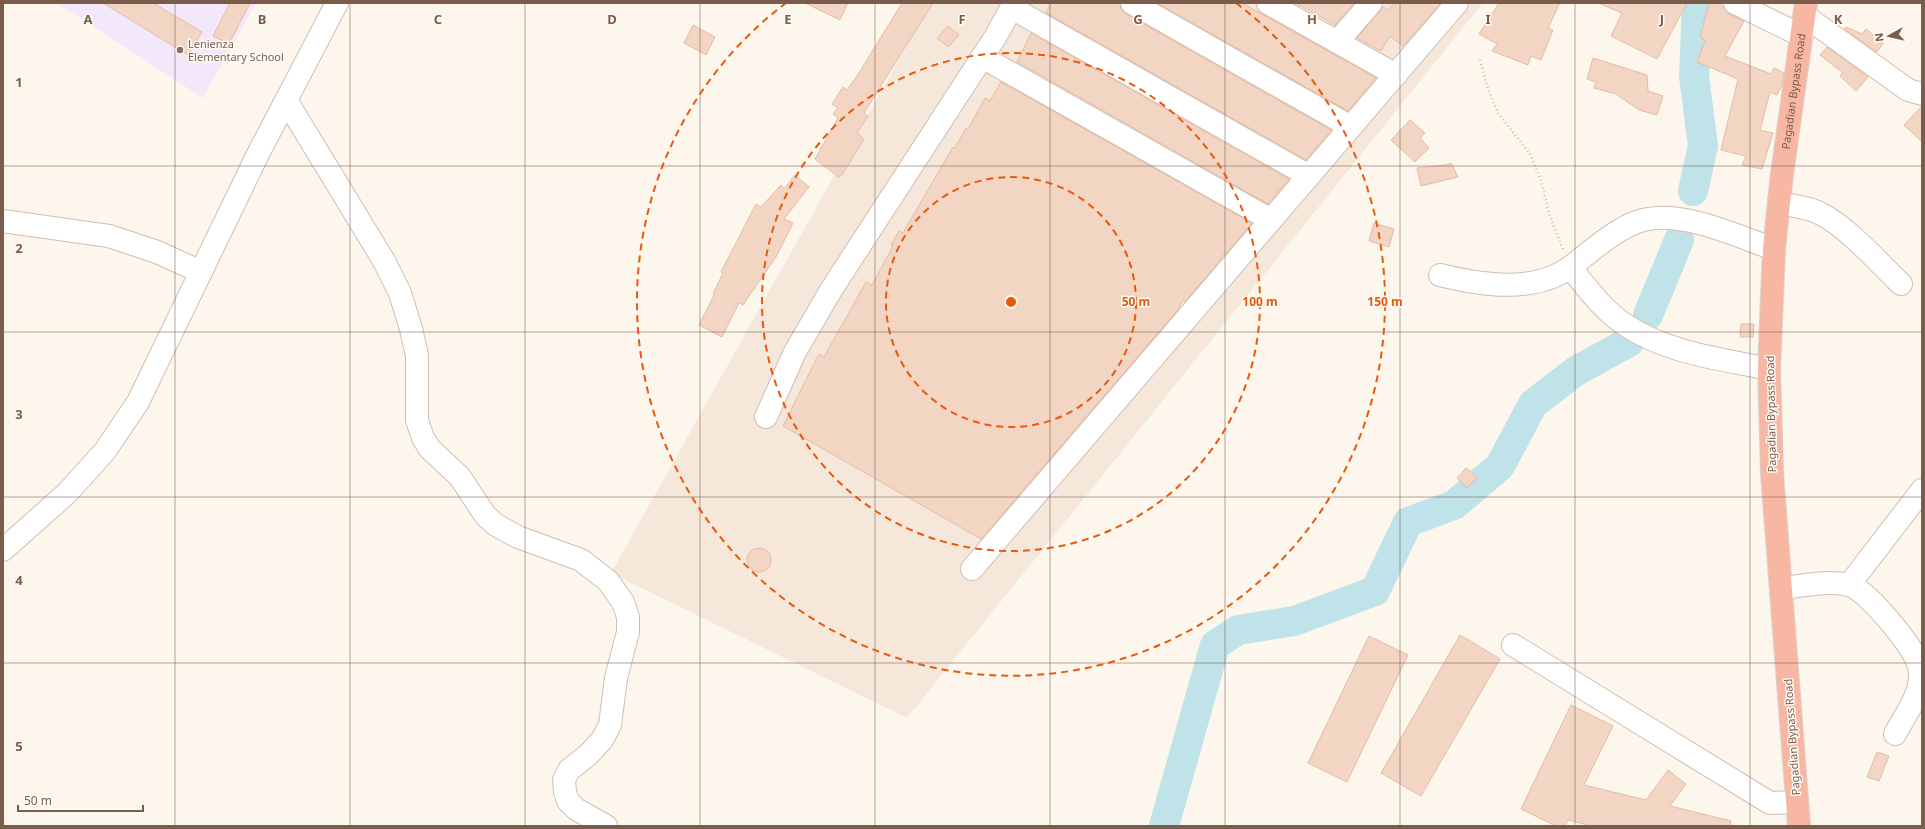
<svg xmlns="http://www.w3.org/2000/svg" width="1925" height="829" font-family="'Noto Sans',sans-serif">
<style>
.residential{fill:#f5e8da}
.education{fill:#f3e8fa}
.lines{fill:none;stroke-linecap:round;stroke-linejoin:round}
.river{stroke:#bfe3e8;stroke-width:30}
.building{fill:#f3d5c3;stroke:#e6bba3}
.minor-casing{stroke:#d1beb0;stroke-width:24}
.highway-casing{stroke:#dad1cd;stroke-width:24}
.path{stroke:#d9b8a5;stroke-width:2.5;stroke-dasharray:1 3;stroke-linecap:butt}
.minor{stroke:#fff;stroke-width:22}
.highway{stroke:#f7b7a3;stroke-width:22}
.grid{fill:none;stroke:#7a5c4d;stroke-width:1;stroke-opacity:0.55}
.ring{fill:none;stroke:#e8590c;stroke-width:2;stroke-dasharray:7 5}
.education-dot{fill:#8d6e63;stroke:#fffaf3;stroke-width:1.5}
.labels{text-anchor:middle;stroke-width:3;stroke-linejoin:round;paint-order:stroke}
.education-label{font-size:11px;fill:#785e54;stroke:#fffaf3;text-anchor:start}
.street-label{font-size:11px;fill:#7a5c4d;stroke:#fffaf3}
.grid-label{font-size:13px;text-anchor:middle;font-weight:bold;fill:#7a5c4d;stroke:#fffaf3;stroke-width:3;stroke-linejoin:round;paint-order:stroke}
.centre{fill:#e8590c;stroke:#fffaf3;stroke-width:2}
.ring-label{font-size:12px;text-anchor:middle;font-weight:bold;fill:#e8590c;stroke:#fffaf3;stroke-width:3;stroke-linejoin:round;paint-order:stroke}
</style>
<rect width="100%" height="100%" fill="#fdf6ec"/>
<path class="residential" d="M931 3H1483L907 718 611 573Z"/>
<path class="education" d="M57 3H256L203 98Z"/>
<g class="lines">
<g class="river">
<path d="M1693 191 1703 146 1694 76 1697 3"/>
<path d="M1648 315 1679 240"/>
<path d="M1164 826 1215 645 1238 630 1294 621 1375 591 1408 522 1454 505 1500 466 1533 404 1576 371 1629 342"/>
</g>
</g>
<g class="building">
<path d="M103 3H153L202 32 188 55Z"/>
<path d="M230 3H250L229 44 213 36Z"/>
<path d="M805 3H848L840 20Z"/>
<path d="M902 3H933L864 113 868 116 857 133 864 139 842 175 841 174 839 177 815 159 838 118 833 114 838 108 832 104 843 87 847 90 859 73Z"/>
<path d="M1051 3H1120L1121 9 1126 14 1331 130 1306 160 1046 13Z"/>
<path d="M1157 3H1242L1376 78 1348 111Z"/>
<path d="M1296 3H1354L1335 25Z"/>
<path d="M1394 3H1441L1403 46 1390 36 1381 51 1357 38 1383 7 1388 10Z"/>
<path d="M1499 3H1560L1548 28 1553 30 1541 60 1531 56 1528 65 1492 51 1497 44 1479 34Z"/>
<path d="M1598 3H1687L1657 59 1611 36 1622 13Z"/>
<path d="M1709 3H1718L1723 6 1729 14 1744 21 1725 56 1771 74 1774 68 1784 73 1782 85 1777 95 1770 92 1760 130 1773 133 1762 169 1742 165 1746 156 1721 150 1738 79 1697 62 1705 40 1700 37Z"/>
<path d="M693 25 715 37 706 55 684 43Z"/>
<path d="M948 26 959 35 948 47 937 38Z"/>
<path d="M1846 27 1862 34 1866 29 1883 43 1877 52 1844 29Z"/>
<path d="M1031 33 1289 179 1268 204 1017 62Z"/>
<path d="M1827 47 1868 77 1856 91 1840 76 1843 73 1820 55Z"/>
<path d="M1593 58 1647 75 1648 91 1663 96 1657 115 1639 110 1616 94 1594 88 1596 82 1587 79Z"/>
<path d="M1001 82 1252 223 1226 254 1224 253 1220 261 1185 302 1183 300 1177 311 981 539 783 426 819 354 824 357 866 282 872 285 893 246 891 245 899 231 903 233 953 147 955 148 966 128 968 129 985 98 990 101Z"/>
<path d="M1922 106V142L1904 125Z"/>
<path d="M1410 120 1425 133 1420 138 1429 148 1415 162 1391 140Z"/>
<path d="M1451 163 1458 177 1421 186 1417 168 1446 165Z"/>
<path d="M795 175 809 187 784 219 793 223 776 257 743 305 739 303 722 337 699 325 714 295 713 294 723 273 721 272 756 204 761 207 781 185 784 189Z"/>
<path d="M1374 223 1394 229 1389 247 1369 241Z"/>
<path d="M1741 324H1754L1753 337H1740Z"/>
<path d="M1466 468 1477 477 1467 488 1457 478Z"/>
<circle cx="759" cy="560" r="12"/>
<path d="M1460 635 1500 659 1421 796 1381 773Z"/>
<path d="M1369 636 1408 655 1347 782 1308 763Z"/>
<path d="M1571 705 1613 726 1584 785 1646 800 1668 770 1686 784 1670 806 1731 821 1730 826H1592L1568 820 1565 826H1556L1521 809Z"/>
<path d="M1877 752 1889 756 1879 781 1867 777Z"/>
</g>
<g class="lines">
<g class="minor-casing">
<g id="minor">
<path d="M1132 3 1351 127"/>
<path d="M1268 3 1396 75"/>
<path d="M1735 3 1802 36"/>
<path d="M1012 8 1309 176"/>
<path d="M1805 16 1908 90 1922 94"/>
<path d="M1337 42 1371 3"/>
<path d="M982 57 1271 220"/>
<path d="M286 100 384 261 400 293 411 329 417 355V420L423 438 430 449 460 477 485 515 496 525 518 537 581 560 608 581 623 602 628 617V632L616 678 610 725 602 740 588 755 569 770 564 780 565 792 568 801 576 809 606 826"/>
<path d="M1779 203C1794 206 1810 207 1823 215 1848 228 1880 264 1901 284"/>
<path d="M3 221 109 236 157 252 201 272"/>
<path d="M1570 267C1586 287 1603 310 1624 324 1666 353 1721 359 1769 369"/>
<path d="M1440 275C1481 285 1535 294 1572 266 1591 251 1619 226 1643 220 1682 210 1737 236 1774 249"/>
<path d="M766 417 795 352 831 290 996 36 1014 3"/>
<path d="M3 550 67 493 105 451 138 402 258 154 337 3"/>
<path d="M972 569 1457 3"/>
<path d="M1849 585 1922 490"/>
<path d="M1781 588C1802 586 1828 580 1849 585 1866 589 1911 644 1917 661 1919 665 1920 672 1920 676 1920 696 1904 717 1895 734"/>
<path d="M1513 645 1770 803 1797 802"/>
</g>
</g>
<g class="highway-casing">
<g id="highway">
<path id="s1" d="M1799 826 1772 473 1769 369 1774 249 1782 174 1806 3"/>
</g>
</g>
<path class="path" d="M1480 60 1489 92 1498 113 1530 154 1541 180 1549 213 1563 250"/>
<use href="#minor" class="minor"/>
<use href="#highway" class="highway"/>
</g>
<path class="grid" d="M175 3V826M350 3V826M525 3V826M700 3V826M875 3V826M1050 3V826M1225 3V826M1400 3V826M1575 3V826M1750 3V826M3 166H1922M3 332H1922M3 497H1922M3 663H1922"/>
<g class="ring">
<circle cx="1011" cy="302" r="125"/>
<circle cx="1011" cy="302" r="249"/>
<path d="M1236 3A374 374 0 1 1 786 3"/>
</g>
<circle class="education-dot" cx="180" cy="50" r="4"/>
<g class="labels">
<g class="education-label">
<text x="188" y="48">Lenienza<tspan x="188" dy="13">Elementary School</tspan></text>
</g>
<g class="street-label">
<text dy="4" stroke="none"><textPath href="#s1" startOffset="737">Pagadian Bypass Road</textPath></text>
<text transform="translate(1771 414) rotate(-91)" y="4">Pagadian Bypass Road</text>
<text transform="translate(1792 737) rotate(-94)" y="4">Pagadian Bypass Road</text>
</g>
</g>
<g class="grid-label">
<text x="88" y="24">A</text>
<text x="262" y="24">B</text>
<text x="438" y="24">C</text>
<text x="612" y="24">D</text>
<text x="788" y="24">E</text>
<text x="962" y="24">F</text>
<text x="1138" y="24">G</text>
<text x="1312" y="24">H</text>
<text x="1488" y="24">I</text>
<text x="1662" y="24">J</text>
<text x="1838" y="24">K</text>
<text x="19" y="87">1</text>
<text x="19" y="253">2</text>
<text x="19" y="419">3</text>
<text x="19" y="585">4</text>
<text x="19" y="751">5</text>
</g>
<circle cx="1011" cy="302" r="6" class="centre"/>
<g class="ring-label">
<text x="1136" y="306">50 m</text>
<text x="1260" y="306">100 m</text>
<text x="1385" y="306">150 m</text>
</g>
<rect width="1925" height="829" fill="none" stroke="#7a5c4d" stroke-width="8"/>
<g transform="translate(1889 36) rotate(262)" stroke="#fffaf3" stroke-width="3" paint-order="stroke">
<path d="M0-3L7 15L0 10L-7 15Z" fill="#7a5c4d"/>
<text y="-6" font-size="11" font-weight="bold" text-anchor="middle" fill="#7a5c4d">N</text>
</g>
<path d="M18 805v6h125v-6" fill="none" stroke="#7a5c4d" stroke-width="2"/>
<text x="24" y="805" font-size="12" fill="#7a5c4d" stroke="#fffaf3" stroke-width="3" paint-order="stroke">50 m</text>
</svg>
